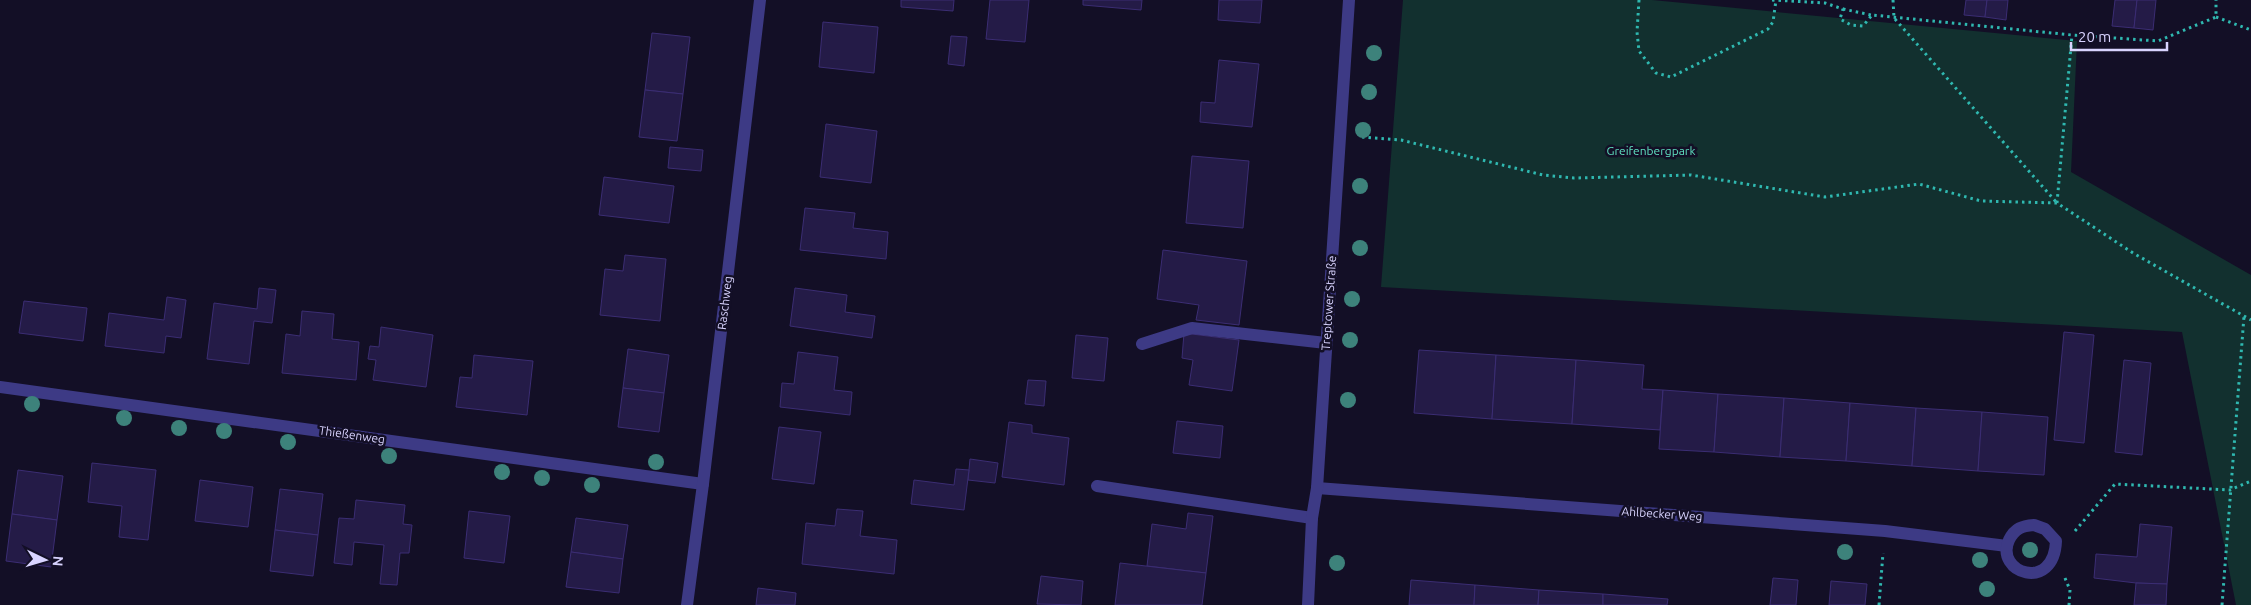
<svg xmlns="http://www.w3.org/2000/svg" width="2251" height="605" font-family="Ubuntu,sans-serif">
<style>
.green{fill:#12302f}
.building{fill:#241b47;stroke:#3b2d73}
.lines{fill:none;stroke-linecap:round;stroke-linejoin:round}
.path{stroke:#2fb8b0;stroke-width:3;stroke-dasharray:2.5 4;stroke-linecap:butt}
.minor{stroke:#3d3a85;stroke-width:12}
.tree{fill:#3d827b}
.labels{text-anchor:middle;stroke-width:5;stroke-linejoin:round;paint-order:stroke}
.park-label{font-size:12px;fill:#5fe0c0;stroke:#130f26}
.street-label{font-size:12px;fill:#d9d4ff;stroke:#130f26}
</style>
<rect width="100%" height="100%" fill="#130f26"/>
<path class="green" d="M1403 0H1652L2077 41 2071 172 2251 275V605H2236L2182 332 1381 287Z"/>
<g class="building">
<path d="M901 0H954L953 11 901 7Z"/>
<path d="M990 0H1029L1025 42 986 39Z"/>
<path d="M1083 0H1142L1141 10 1083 5Z"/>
<path d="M1219 0H1262L1260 23 1218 20Z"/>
<path d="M1966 0H1987L1985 17 1964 15Z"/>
<path d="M1987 0H2008L2006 20 1985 17Z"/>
<path d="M2115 0H2137L2134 28 2112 26Z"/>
<path d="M2137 0H2156L2153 30 2134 28Z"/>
<path d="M823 22 878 27 874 73 819 67Z"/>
<path d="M652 33 690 37 683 94 645 90Z"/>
<path d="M951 36 967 37 964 66 948 64Z"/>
<path d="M1219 60 1259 64 1252 127 1200 122 1201 102 1215 103Z"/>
<path d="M645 90 683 94 677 141 639 137Z"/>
<path d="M826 124 877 131 871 183 820 177Z"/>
<path d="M670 147 703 150 701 171 668 168Z"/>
<path d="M1192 156 1249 161 1243 228 1186 223Z"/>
<path d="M604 177 674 186 669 223 599 215Z"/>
<path d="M805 208 855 213 853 228 888 232 886 259 800 250Z"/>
<path d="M1163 250 1247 261 1239 325 1196 320 1199 305 1157 299Z"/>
<path d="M625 255 666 259 660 321 600 315 605 269 623 271Z"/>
<path d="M259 288 276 290 272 323 254 321 249 364 207 359 214 303 257 309Z"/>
<path d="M795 288 847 295 845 312 875 316 872 338 790 326Z"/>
<path d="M167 297 186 300 181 338 166 336 164 353 105 346 109 313 164 320Z"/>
<path d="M24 301 87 308 83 341 19 333Z"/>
<path d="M302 311 334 314 332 339 359 342 356 380 282 373 286 334 300 336Z"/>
<path d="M381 327 433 335 426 387 373 380 376 360 368 359 370 346 379 347Z"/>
<path d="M2064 332 2094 335 2084 443 2054 440Z"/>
<path d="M1184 333 1239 340 1232 391 1189 385 1193 360 1182 358Z"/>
<path d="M1076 335 1108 338 1104 381 1072 378Z"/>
<path d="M628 349 669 355 664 393 623 388Z"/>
<path d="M1419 350 1496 355 1492 419 1414 413Z"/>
<path d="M798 352 838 357 834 390 852 392 850 415 780 407 782 383 794 384Z"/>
<path d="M474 355 533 361 527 415 456 407 460 377 472 378Z"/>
<path d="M1496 355 1576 360 1572 424 1492 419Z"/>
<path d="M1576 360 1644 365 1642 389 1663 390 1660 430 1572 424Z"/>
<path d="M2124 360 2151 363 2142 455 2115 452Z"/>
<path d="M1028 380 1046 381 1044 406 1025 404Z"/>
<path d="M623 388 664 393 659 432 618 427Z"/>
<path d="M1663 390 1718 394 1714 452 1659 449Z"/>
<path d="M1718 394 1784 398 1780 457 1714 452Z"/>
<path d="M1784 398 1850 403 1846 461 1780 457Z"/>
<path d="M1850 403 1916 408 1912 466 1846 461Z"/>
<path d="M1916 408 1982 412 1978 471 1912 466Z"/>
<path d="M1982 412 2048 417 2044 475 1978 471Z"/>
<path d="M1177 421 1223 426 1220 458 1173 453Z"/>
<path d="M1009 422 1032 425V433L1069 438 1064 485 1002 477Z"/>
<path d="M779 427 821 432 814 484 772 479Z"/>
<path d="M970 459 998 463 995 483 968 480Z"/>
<path d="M92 463 156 470 148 540 119 537 122 506 88 502Z"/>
<path d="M956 469 969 470 964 510 911 504 914 480 954 485Z"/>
<path d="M18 470 63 476 57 520 12 514Z"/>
<path d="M200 480 253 487 248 527 195 521Z"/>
<path d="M280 489 323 494 318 535 275 530Z"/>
<path d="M356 500 405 505 403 524 412 525 409 553H400L397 585 380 584 384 545 354 542 352 565 334 563 339 518 354 519Z"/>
<path d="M837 509 863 511 860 536 897 540 894 574 802 564 806 523 835 526Z"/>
<path d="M469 511 510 516 504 563 464 558Z"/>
<path d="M1188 513 1213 516 1206 573 1147 566 1152 524 1186 529Z"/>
<path d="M12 514 57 520 51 567 6 561Z"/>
<path d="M576 518 628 525 623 559 571 552Z"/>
<path d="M2140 524 2172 527 2167 584 2136 583 2094 578 2096 554 2137 557Z"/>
<path d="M275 530 318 535 313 576 270 571Z"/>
<path d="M571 552 623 559 619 593 566 587Z"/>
<path d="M1120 563 1206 573 1202 605H1115Z"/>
<path d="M1041 576 1083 581 1081 605 1037 604Z"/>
<path d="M1773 578 1798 580 1796 605H1770Z"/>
<path d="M1411 580 1475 585 1474 605H1409Z"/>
<path d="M1831 581 1867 584 1865 605H1829Z"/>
<path d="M2136 583 2167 584 2166 605H2134Z"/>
<path d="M1475 585 1539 590 1538 605H1474Z"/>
<path d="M758 588 796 593 795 605H756Z"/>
<path d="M1539 590 1603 594V605H1538Z"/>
<path d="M1603 594 1668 599 1667 605H1603Z"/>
</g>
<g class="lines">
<g class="path">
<path d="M1639 0 1637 32 1639 51 1656 73 1671 77 1768 29 1773 22 1776 0"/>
<path d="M1772 0 1825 3 1843 9 1840 19 1851 25 1863 26 1872 15 2072 35 2158 41 2216 17V0"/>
<path d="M1893 0 1894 18 2057 203"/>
<path d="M1843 9 1871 15"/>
<path d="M2216 17 2251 30"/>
<path d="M1362 137 1401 140 1543 175 1574 178 1691 175 1825 197 1919 184 1981 201 2057 203 2133 253 2251 320"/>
<path d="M2057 203 2072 35"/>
<path d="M2075 531 2115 484 2230 490 2251 481"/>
<path d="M2065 578 2070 590 2069 605"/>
<path d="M1879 605 1883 553"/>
<path d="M2222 605 2244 316"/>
</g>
<g class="minor">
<path d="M1142 344 1192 328 1326 343"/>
<path d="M0 387 703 484"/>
<path d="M1097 486 1312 518"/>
<path d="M1317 488 1885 531 2007 546"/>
<path d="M2034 525 2045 529 2056 541C2054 593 1994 573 2009 540 2015 528 2022 526 2034 525Z"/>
<path d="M687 605 703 484 760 0"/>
<path d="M1308 605 1312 518 1317 488 1349 0"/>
</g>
</g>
<g class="tree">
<circle cx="1374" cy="53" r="8"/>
<circle cx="1369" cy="92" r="8"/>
<circle cx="1363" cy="130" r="8"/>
<circle cx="1360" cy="186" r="8"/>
<circle cx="1360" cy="248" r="8"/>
<circle cx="1352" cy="299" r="8"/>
<circle cx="1350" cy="340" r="8"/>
<circle cx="1348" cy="400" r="8"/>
<circle cx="32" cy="404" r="8"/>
<circle cx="124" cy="418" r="8"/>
<circle cx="179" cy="428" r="8"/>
<circle cx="224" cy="431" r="8"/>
<circle cx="288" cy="442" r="8"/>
<circle cx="389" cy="456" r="8"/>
<circle cx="656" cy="462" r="8"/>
<circle cx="502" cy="472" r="8"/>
<circle cx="542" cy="478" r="8"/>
<circle cx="592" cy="485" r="8"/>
<circle cx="2030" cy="550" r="8"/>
<circle cx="1845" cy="552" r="8"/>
<circle cx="1980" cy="560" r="8"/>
<circle cx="1337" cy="563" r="8"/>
<circle cx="1987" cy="589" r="8"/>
</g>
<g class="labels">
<g class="park-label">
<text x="1651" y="155">Greifenbergpark</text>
</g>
<g class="street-label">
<text transform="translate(725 303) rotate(-83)" y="4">Raschweg</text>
<text transform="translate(1329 303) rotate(-86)" y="4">Treptower Straße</text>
<text transform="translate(352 435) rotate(8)" y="4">Thießenweg</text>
<text transform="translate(1662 514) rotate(4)" y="4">Ahlbecker Weg</text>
</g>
</g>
<g transform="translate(45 560) rotate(95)" stroke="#130f26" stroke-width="4" paint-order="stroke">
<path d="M0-4L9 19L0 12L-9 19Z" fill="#d9d4ff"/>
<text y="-8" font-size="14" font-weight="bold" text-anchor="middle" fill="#d9d4ff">N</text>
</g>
<path d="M2071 42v8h96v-8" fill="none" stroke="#d9d4ff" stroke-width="2.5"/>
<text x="2078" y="42" font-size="15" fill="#d9d4ff" stroke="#130f26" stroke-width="4" paint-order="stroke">20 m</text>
</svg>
